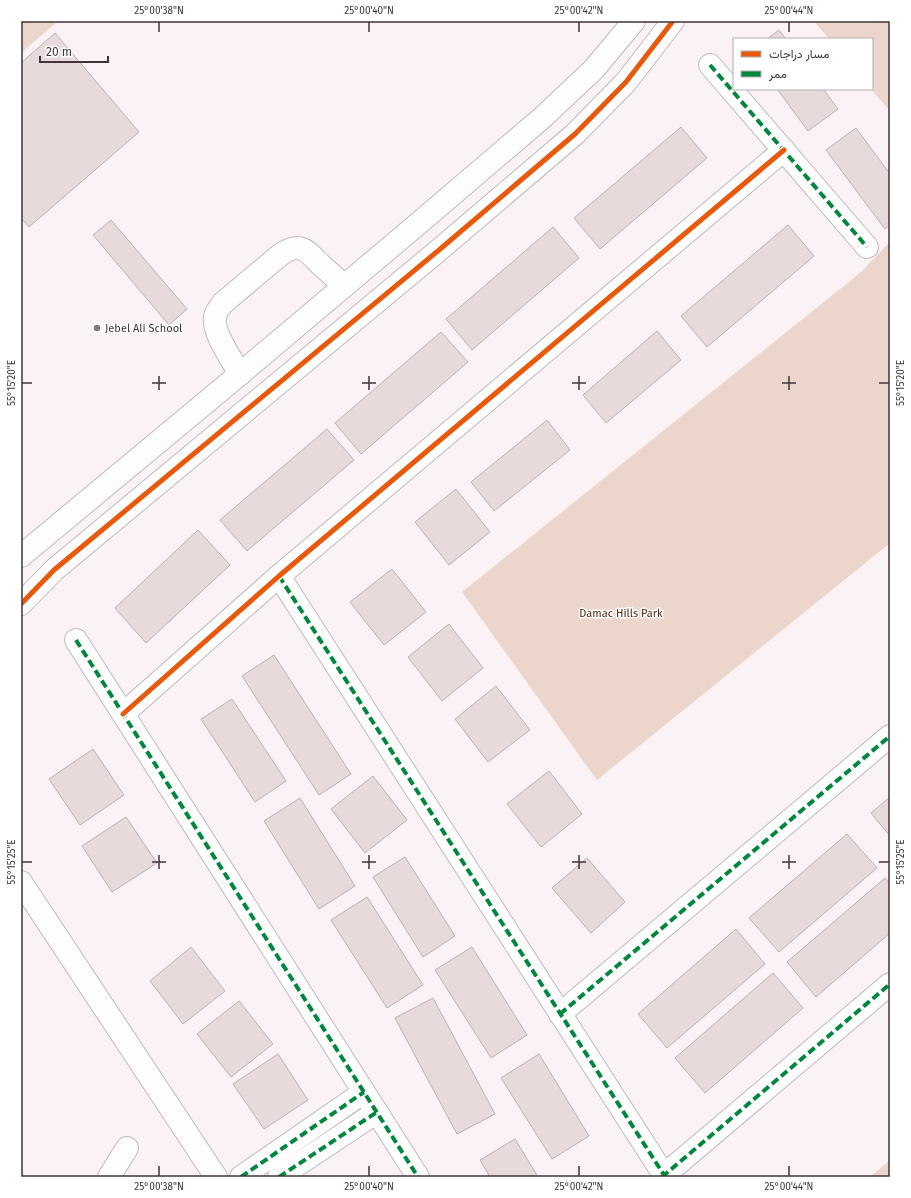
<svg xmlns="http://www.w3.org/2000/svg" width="911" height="1198" font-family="'Fira Sans',Vazirmatn,sans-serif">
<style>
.green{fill:#ecd6cc}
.building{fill:#e7dada;stroke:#bbb1b1}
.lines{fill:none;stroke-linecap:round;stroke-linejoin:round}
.minor-casing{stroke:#c2b8bb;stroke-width:24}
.minor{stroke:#fefdfd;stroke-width:22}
.quiet{stroke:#00873e;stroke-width:4;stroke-dasharray:8 4;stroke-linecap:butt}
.cycleway-casing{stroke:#fff;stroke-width:8}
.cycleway{stroke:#e8590c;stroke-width:5}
.ticks{fill:none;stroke:#423539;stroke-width:1.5}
.poi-dot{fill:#82777a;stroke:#fff;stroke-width:1.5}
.labels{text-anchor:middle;stroke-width:3;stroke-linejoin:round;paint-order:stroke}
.poi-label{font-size:11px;fill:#423539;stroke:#fff;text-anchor:start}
.park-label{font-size:11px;fill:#50290d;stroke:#fff}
.neatline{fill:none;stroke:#423539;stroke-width:1.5}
.ticks-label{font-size:10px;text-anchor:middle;fill:#423539}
</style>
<rect width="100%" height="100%" fill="#faf2f4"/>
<g class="green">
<path d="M21 21H58L21 53Z"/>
<path d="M814 21H890V111L871 89 872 39H829Z"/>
<path d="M890 242V543L597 780 462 592 860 273Z"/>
<path d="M890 1160V1177H870Z"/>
</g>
<g class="building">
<path d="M779 30 786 39H767Z"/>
<path d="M55 33 139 132 29 227 21 218V63Z"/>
<path d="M777 89H823L838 109 808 131Z"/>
<path d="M681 127 707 158 600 249 574 218Z"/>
<path d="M856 128 890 174V225L885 229 826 150Z"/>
<path d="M111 220 187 309 169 325 93 235Z"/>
<path d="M788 225 814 256 707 347 681 316Z"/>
<path d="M553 227 579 258 472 350 446 319Z"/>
<path d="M657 331 681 360 606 423 583 395Z"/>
<path d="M441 332 468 362 361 454 335 423Z"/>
<path d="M547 420 570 450 494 511 471 482Z"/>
<path d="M327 429 354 460 247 551 220 520Z"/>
<path d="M456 489 490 532 449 565 415 522Z"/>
<path d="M198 530 230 565 146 643 115 608Z"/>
<path d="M392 569 426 612 384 645 350 602Z"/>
<path d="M449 624 483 668 442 701 408 657Z"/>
<path d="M274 655 351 774 319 795 242 676Z"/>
<path d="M496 686 530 730 488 762 455 719Z"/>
<path d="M232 699 286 781 255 802 201 719Z"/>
<path d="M93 749 124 795 80 825 49 779Z"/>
<path d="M549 771 582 814 541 847 507 804Z"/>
<path d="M373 776 407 820 365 853 331 809Z"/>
<path d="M890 797V836L871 813Z"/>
<path d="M300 798 355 886 319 909 264 821Z"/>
<path d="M126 817 157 863 112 892 82 846Z"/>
<path d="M847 834 877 868 779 952 749 918Z"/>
<path d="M405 857 455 936 423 957 373 877Z"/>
<path d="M587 858 625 902 591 933 552 888Z"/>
<path d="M885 878 890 884V933L816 997 787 962Z"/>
<path d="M367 897 423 985 387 1008 331 920Z"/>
<path d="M736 929 765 964 667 1048 638 1014Z"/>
<path d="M191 947 225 991 183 1024 150 981Z"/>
<path d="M472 947 527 1035 491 1058 435 970Z"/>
<path d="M773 973 803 1008 705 1093 675 1058Z"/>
<path d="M433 998 495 1114 457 1134 395 1018Z"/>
<path d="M239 1001 273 1044 231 1077 197 1034Z"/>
<path d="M278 1054 308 1100 264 1129 233 1084Z"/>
<path d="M539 1054 589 1136 552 1159 501 1078Z"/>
<path d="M515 1139 538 1177H490L480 1160Z"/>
</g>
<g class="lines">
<g class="minor-casing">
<g id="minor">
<path d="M710 65 867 247"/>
<path d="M240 374C232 360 212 332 215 317 216 311 219 308 223 303L280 255C301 241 306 250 321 265 329 272 337 279 344 286"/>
<path d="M21 556 228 384 419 223 542 118 594 69 634 21"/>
<path d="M279 576 664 1175"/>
<path d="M21 604 54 570 439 250 575 134 626 82 673 21"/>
<path d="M76 640 418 1177"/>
<path d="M123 714 279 576 784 150"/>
<path d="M21 882 216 1177"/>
<path d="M560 1014 890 736"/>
<path d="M109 1177 127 1148"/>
<path d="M241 1177 364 1092"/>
<path d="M279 1177 377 1112"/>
<path d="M662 1177 890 984"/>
</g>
</g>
<use href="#minor" class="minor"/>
<g class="quiet">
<path d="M710 65 867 247"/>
<path d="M279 576 664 1175"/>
<path d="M76 640 418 1177"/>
<path d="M560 1014 890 736"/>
<path d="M241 1177 364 1092"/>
<path d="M279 1177 377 1112"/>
<path d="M662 1177 890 984"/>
</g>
<g class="cycleway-casing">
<g id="cycleway">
<path d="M21 604 54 570 439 250 575 134 626 82 673 21"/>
<path d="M123 714 279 576 784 150"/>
</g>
</g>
<use href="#cycleway" class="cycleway"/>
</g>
<path class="ticks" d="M159 22V32M369 22V32M579 22V32M789 22V32M159 376V390M369 376V390M579 376V390M789 376V390M22 383H32M152 383H166M362 383H376M572 383H586M782 383H796M879 383H889M159 855V869M369 855V869M579 855V869M789 855V869M22 862H32M152 862H166M362 862H376M572 862H586M782 862H796M879 862H889M159 1166V1176M369 1166V1176M579 1166V1176M789 1166V1176"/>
<circle class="poi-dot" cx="97" cy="328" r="4"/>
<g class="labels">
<g class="poi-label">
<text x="105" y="332">Jebel Ali School</text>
</g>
<g class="park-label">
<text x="621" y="617">Damac Hills Park</text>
</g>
</g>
<rect width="911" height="1198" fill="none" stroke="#ffffff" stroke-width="44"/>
<rect x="733" y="38" width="140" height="52" fill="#ffffff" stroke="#b3aeb0"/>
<rect x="741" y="51" width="20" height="6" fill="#e8590c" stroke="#b3aeb0"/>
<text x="769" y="58" font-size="12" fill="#423539">مسار دراجات</text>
<rect x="741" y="71" width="20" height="6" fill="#00873e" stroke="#b3aeb0"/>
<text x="769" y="78" font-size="12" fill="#423539">ممر</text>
<path d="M40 56v6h68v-6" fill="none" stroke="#423539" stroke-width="2"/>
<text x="46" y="56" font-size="12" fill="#423539" stroke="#ffffff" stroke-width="3" paint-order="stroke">20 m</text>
<rect x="22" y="22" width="867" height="1154" class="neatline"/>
<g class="ticks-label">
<text x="159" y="14">25°00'38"N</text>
<text x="369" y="14">25°00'40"N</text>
<text x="579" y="14">25°00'42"N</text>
<text x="789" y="14">25°00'44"N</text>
<text transform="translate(900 383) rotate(-90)" y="4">55°15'20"E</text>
<text transform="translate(11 383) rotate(-90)" y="4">55°15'20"E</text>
<text transform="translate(900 862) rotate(-90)" y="4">55°15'25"E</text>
<text transform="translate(11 862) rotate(-90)" y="4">55°15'25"E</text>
<text x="159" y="1190">25°00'38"N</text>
<text x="369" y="1190">25°00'40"N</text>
<text x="579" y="1190">25°00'42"N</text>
<text x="789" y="1190">25°00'44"N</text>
</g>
</svg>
